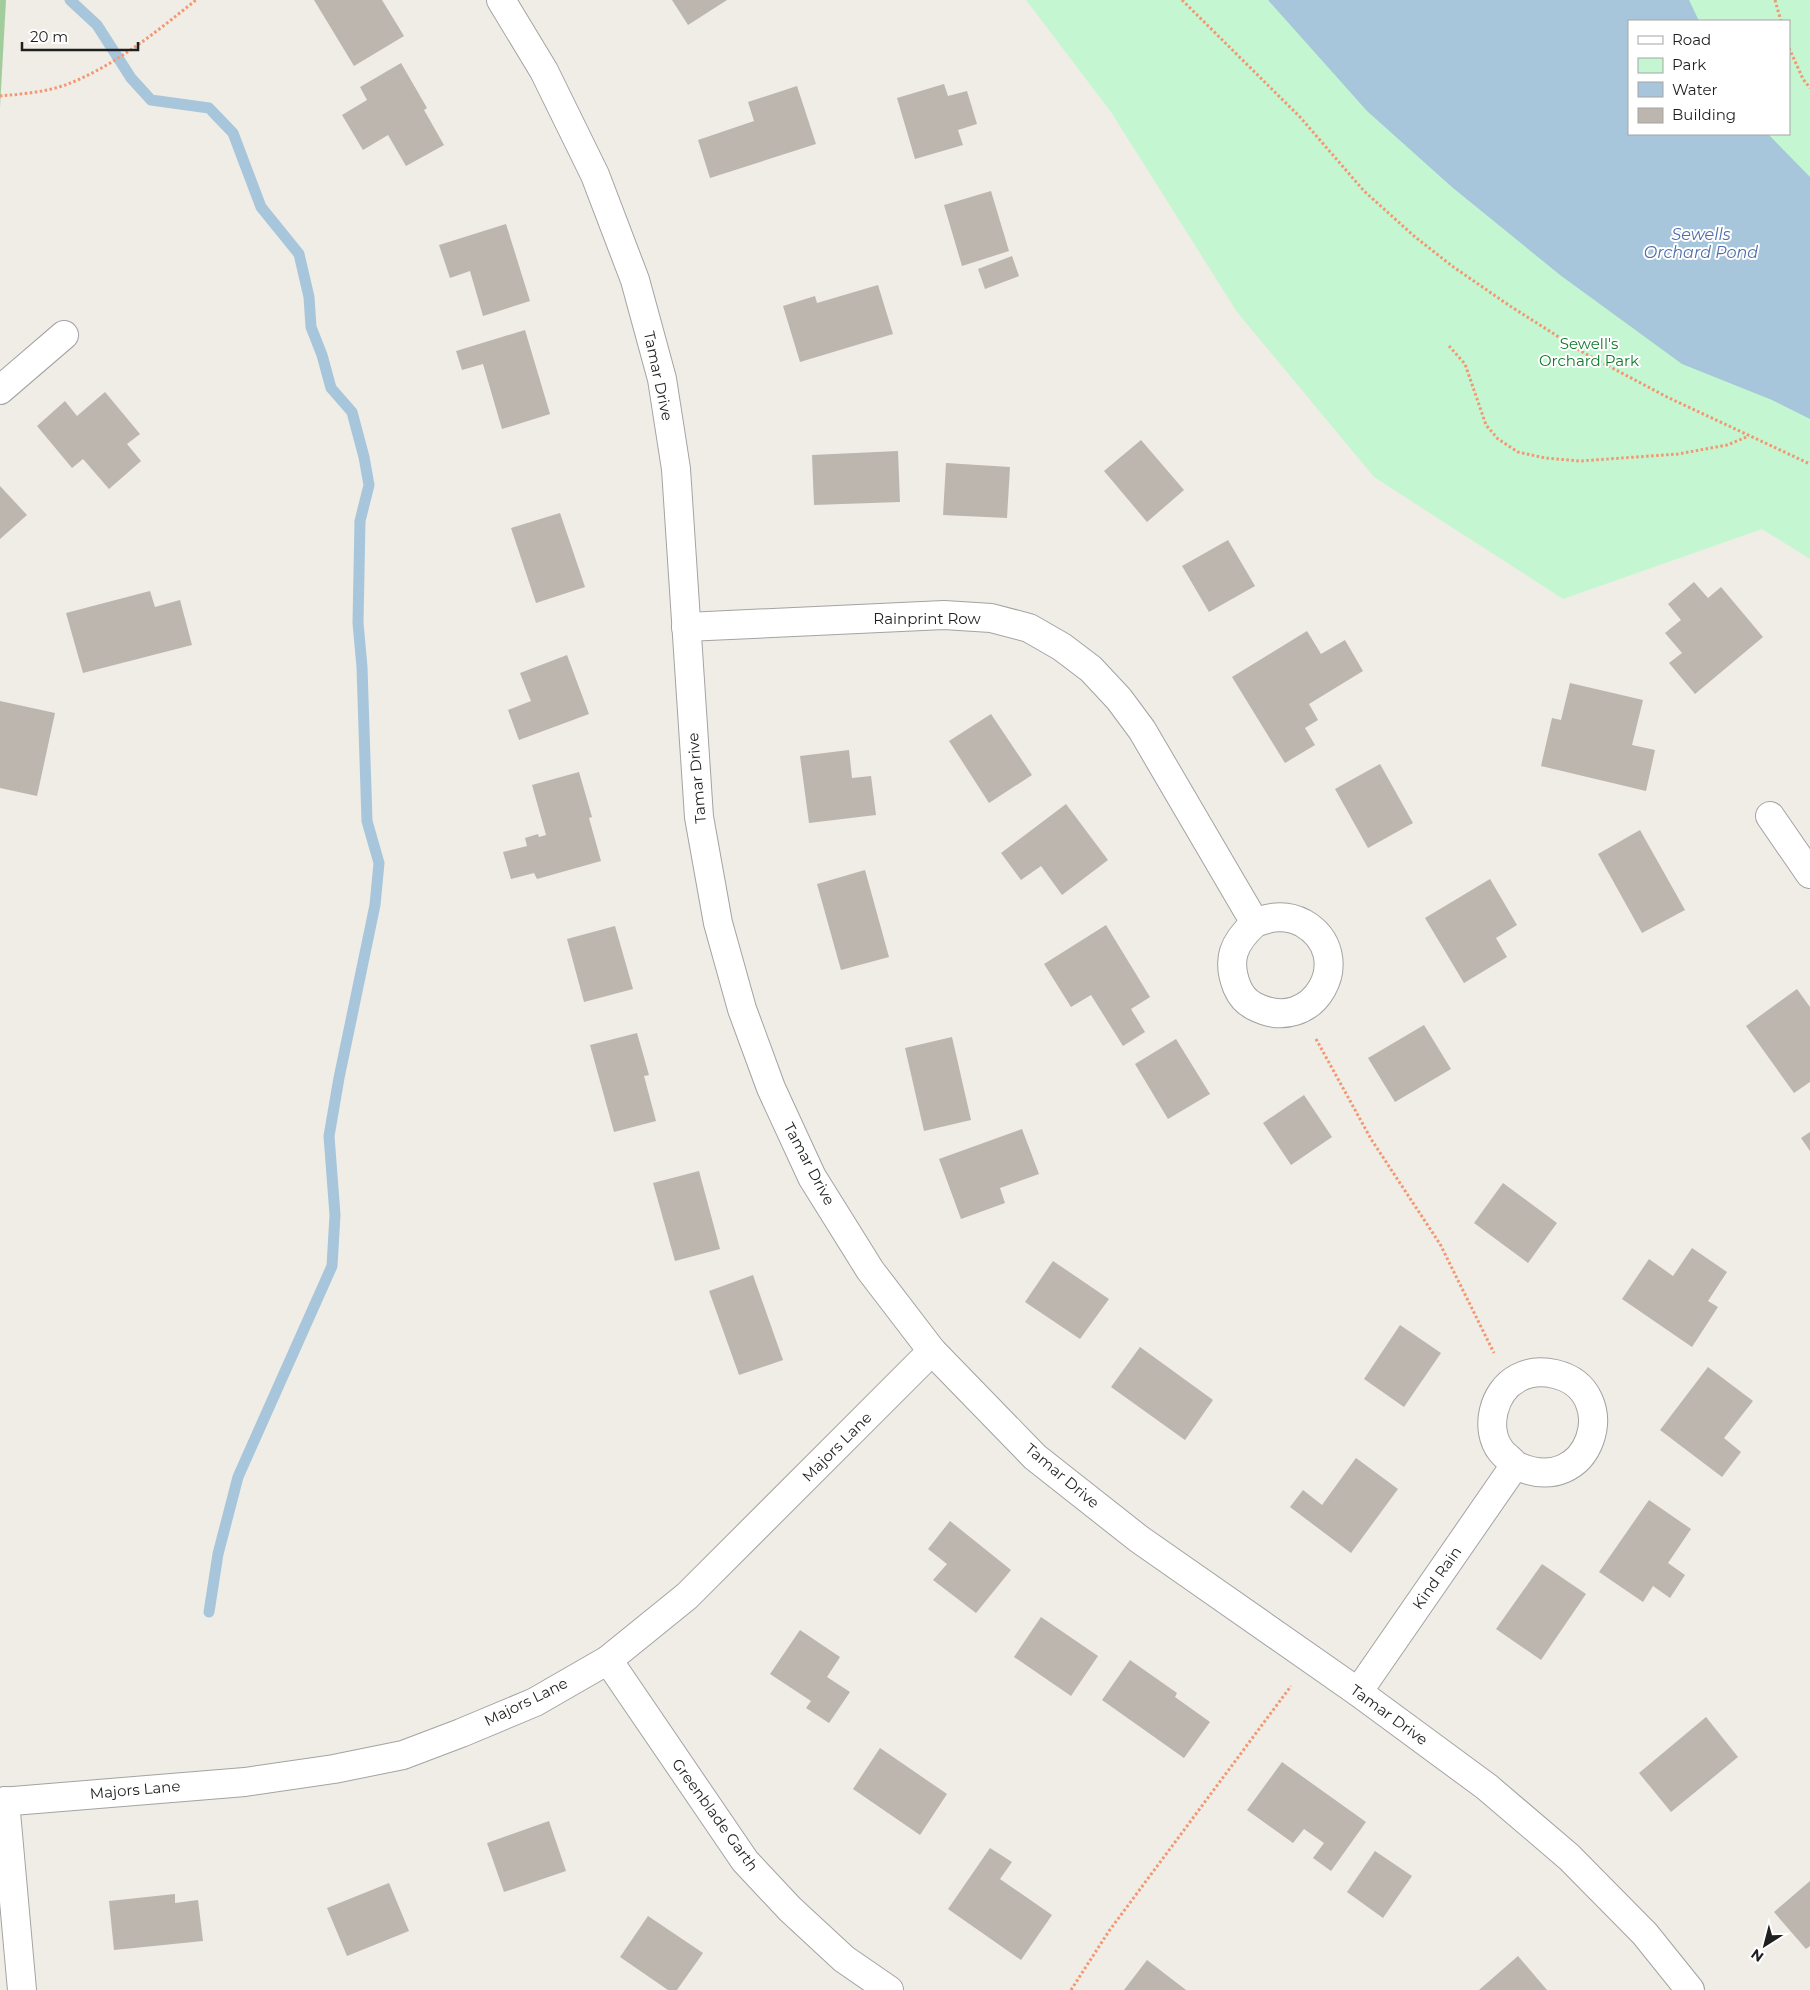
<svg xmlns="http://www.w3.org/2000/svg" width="1810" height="1990" font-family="Montserrat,sans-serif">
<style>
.forest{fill:#a1cc9c}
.park{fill:#c4f7d1;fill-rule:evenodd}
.water{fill:#a7c6db}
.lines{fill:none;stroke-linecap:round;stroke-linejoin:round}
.stream{stroke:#a7c6db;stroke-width:11}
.building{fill:#bcb6af}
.street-casing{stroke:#a3a3a3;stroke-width:30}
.path{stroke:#f49672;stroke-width:3;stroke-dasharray:2.5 2.5;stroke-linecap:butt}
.street{stroke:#fff;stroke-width:28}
.labels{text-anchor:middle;stroke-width:4;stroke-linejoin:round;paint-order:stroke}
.park-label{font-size:15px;fill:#10792c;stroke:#fff}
.street-label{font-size:15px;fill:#1f1f1f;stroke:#fff}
.water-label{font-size:16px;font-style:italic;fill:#4f6caa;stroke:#fff}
</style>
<rect width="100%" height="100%" fill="#efede5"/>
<path class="forest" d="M0 0H6L0 107Z"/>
<path class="park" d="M1026 0H1810V559L1762 529 1563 599 1374 477 1237 312 1111 112ZM1629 21H1789V134H1629Z"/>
<path class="water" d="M1268 0H1689L1699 21H1629V134H1768L1810 177V419L1772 400 1682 364 1560 275 1453 188 1367 111Z"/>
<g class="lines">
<path class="stream" d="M70 0 97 25 131 78 151 100 209 108 233 133 261 207 299 254 309 297 311 327 322 355 331 388 352 412 364 457 369 485 360 521 358 623 362 667 367 821 379 863 375 905 339 1078 329 1136 335 1215 332 1266 238 1477 218 1554 209 1612"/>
</g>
<g class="building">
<path d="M314 0H382L404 36 354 66Z"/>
<path d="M672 0H727L688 25Z"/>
<path d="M401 63 427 108 424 110 444 145 406 166 388 135 363 150 342 115 367 100 360 87Z"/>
<path d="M944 84 948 96 967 91 977 124 958 130 963 145 915 159 897 98Z"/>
<path d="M797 86 816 144 710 178 698 140 754 121 748 102Z"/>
<path d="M991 191 1009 251 962 266 944 205Z"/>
<path d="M506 224 530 301 483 316 470 271 450 278 439 245Z"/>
<path d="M1012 256 1019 276 985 289 978 269Z"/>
<path d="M878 285 893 334 800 362 783 306 815 296 817 303Z"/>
<path d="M525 330 550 414 502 429 483 364 462 370 456 351Z"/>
<path d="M105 392 140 434 127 444 141 461 109 489 83 459 72 468 37 426 65 401 77 416Z"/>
<path d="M1141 440 1184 490 1147 522 1104 471Z"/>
<path d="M898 451 900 502 814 505 812 455Z"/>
<path d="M946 463 1010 467 1007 518 943 515Z"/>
<path d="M0 486 27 515 0 539Z"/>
<path d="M560 513 585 587 536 603 511 528Z"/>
<path d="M1228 540 1255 586 1209 612 1182 566Z"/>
<path d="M1694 582 1708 598 1721 587 1763 637 1695 694 1669 663 1682 653 1665 633 1681 620 1668 604Z"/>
<path d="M150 591 155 607 180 600 192 645 83 673 66 613Z"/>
<path d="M1307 631 1321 654 1345 640 1363 671 1309 704 1318 720 1305 728 1315 745 1285 763 1232 677Z"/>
<path d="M567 655 589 714 519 740 508 710 531 701 520 673Z"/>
<path d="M1570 683 1643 700 1632 745 1655 750 1646 791 1541 766 1552 718 1561 720Z"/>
<path d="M0 701 55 713 37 796 0 788Z"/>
<path d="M991 714 1032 775 989 803 949 741Z"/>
<path d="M849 750 852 778 871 776 876 815 809 823 800 756Z"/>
<path d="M1380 764 1413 823 1368 848 1335 789Z"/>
<path d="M579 772 592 817 589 818 601 861 537 879 534 873 511 879 503 852 527 846 525 838 538 834 539 837 546 835 532 785Z"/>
<path d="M1066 804 1108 860 1062 895 1041 866 1021 880 1001 853Z"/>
<path d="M1640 830 1685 910 1642 933 1598 854Z"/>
<path d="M865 870 889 957 841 970 817 884Z"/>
<path d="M1490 879 1517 925 1496 938 1507 957 1464 983 1425 918Z"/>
<path d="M1106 925 1150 997 1131 1009 1145 1032 1123 1046 1091 995 1071 1007 1044 964Z"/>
<path d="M615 926 633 989 584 1002 567 939Z"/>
<path d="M1797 989 1810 1007V1082L1794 1093 1746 1026Z"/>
<path d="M1424 1025 1451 1069 1395 1102 1368 1058Z"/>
<path d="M637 1033 649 1075 644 1076 656 1121 614 1132 590 1045Z"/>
<path d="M952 1037 971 1120 924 1131 905 1048Z"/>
<path d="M1176 1039 1210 1094 1168 1119 1135 1064Z"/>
<path d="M1304 1095 1332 1137 1291 1165 1263 1123Z"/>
<path d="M1022 1129 1039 1174 1000 1188 1005 1203 961 1219 939 1159Z"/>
<path d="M1810 1132V1151L1801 1138Z"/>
<path d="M699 1171 720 1249 675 1261 653 1183Z"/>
<path d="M1503 1183 1557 1223 1528 1263 1474 1223Z"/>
<path d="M1692 1248 1727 1272 1708 1301 1718 1307 1692 1347 1622 1299 1649 1259 1673 1276Z"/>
<path d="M1053 1261 1109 1299 1080 1339 1025 1302Z"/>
<path d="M753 1275 783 1360 739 1375 709 1291Z"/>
<path d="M1400 1325 1441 1353 1404 1407 1364 1379Z"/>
<path d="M1140 1347 1213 1400 1185 1440 1111 1387Z"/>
<path d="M1708 1367 1753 1401 1724 1438 1741 1452 1722 1477 1660 1430Z"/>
<path d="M1356 1458 1398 1489 1351 1553 1290 1507 1303 1490 1322 1505Z"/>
<path d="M1649 1500 1691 1529 1668 1563 1685 1575 1670 1598 1653 1586 1643 1602 1599 1572Z"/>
<path d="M950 1521 1011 1570 976 1613 933 1580 947 1564 928 1549Z"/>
<path d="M1542 1564 1586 1594 1541 1660 1496 1629Z"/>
<path d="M1041 1617 1098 1656 1071 1696 1014 1657Z"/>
<path d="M800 1630 840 1657 827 1677 850 1692 829 1723 806 1708 811 1701 770 1674Z"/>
<path d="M1130 1660 1177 1693 1175 1697 1210 1722 1184 1758 1102 1700Z"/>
<path d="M1706 1717 1738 1757 1671 1812 1639 1773Z"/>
<path d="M880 1748 947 1794 920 1835 853 1789Z"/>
<path d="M1282 1762 1366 1822 1331 1871 1313 1858 1324 1843 1304 1829 1293 1843 1247 1810Z"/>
<path d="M549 1821 566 1871 504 1892 487 1843Z"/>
<path d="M990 1848 1012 1862 1000 1879 1052 1915 1021 1960 948 1909Z"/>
<path d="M1375 1851 1412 1876 1383 1918 1347 1892Z"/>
<path d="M1810 1881V1946L1806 1949 1774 1912Z"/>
<path d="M389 1883 409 1931 347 1956 327 1908Z"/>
<path d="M175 1894V1903L198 1900 203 1941 114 1950 109 1901Z"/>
<path d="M648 1916 703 1953 677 1990H668L620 1957Z"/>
<path d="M1518 1956 1547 1990H1479Z"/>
<path d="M1147 1960 1186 1990H1124Z"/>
</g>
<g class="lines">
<g class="street-casing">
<g id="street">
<path d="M501 0 544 71 595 175 635 280 662 379 676 469 699 817 718 923 742 1009 771 1088 812 1177 870 1270 932 1351 1035 1457 1139 1539 1358 1692 1487 1787 1569 1857 1645 1934 1690 1990"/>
<path d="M0 390 64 335"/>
<path d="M686 627 944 615 991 618 1029 628 1062 647 1091 669 1119 699 1142 730 1255 923C1271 916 1288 915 1303 923 1359 955 1314 1038 1254 1006 1246 1002 1240 994 1237 987 1226 959 1234 942 1255 923"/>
<path d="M1770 816 1810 874"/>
<path d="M608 1660 745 1861 790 1909 844 1959 889 1990"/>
<path d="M1358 1692 1515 1465C1511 1460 1505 1456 1501 1451 1484 1429 1493 1391 1518 1378 1529 1372 1542 1371 1555 1374 1624 1390 1592 1502 1515 1465"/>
<path d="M5 1801 22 1990"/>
<path d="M0 1802 245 1782 334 1769 403 1755 461 1733 535 1702 608 1660 687 1596 932 1351"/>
</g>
</g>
<g class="path">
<path d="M1182 0 1300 117 1364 191 1414 236 1452 266 1510 306 1584 353 1667 397 1810 464"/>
<path d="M1775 0 1781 21"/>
<path d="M1789 48 1803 79 1810 88"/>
<path d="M0 96C22 94 47 92 68 84 116 65 156 32 196 0"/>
<path d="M1449 346 1465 364 1486 425 1498 439 1518 452 1545 458 1580 461 1678 454 1727 445 1749 436"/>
<path d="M1316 1039 1371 1139 1440 1244 1494 1353"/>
<path d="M1071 1990 1109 1931 1291 1686"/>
</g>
<use href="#street" class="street"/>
</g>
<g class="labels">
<g class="park-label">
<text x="1589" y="349">Sewell's<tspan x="1589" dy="17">Orchard Park</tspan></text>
</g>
<g class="street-label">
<text transform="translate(658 376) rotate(78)" y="5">Tamar Drive</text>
<text x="927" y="624">Rainprint Row</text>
<text transform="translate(697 778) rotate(-95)" y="5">Tamar Drive</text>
<text transform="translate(809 1164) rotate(62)" y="5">Tamar Drive</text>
<text transform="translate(837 1447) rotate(-45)" y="5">Majors Lane</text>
<text transform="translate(1062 1476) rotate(40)" y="5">Tamar Drive</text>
<text transform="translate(1437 1578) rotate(-55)" y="5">Kind Rain</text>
<text transform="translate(526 1702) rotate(-26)" y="5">Majors Lane</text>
<text transform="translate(1389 1715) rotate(36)" y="5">Tamar Drive</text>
<text transform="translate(135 1790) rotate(-5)" y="5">Majors Lane</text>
<text transform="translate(715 1815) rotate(54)" y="5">Greenblade Garth</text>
</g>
<g class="water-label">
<text x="1701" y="240">Sewells<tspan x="1701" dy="18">Orchard Pond</tspan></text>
</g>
</g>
<rect x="1628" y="20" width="162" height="115" fill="#ffffff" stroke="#a5a5a5"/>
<rect x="1638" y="36" width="25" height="8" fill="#ffffff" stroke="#a5a5a5"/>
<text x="1672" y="45" font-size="15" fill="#1f1f1f">Road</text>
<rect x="1638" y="58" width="25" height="15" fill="#c4f7d1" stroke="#a5a5a5"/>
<text x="1672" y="70" font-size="15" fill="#1f1f1f">Park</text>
<rect x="1638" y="82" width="25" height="15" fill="#a7c6db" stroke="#a5a5a5"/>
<text x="1672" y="95" font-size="15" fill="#1f1f1f">Water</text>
<rect x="1638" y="108" width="25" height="15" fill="#bcb6af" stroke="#a5a5a5"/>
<text x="1672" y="120" font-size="15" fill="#1f1f1f">Building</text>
<g transform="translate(1765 1945) rotate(216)" stroke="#ffffff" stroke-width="4" paint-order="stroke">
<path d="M0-4L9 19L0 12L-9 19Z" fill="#1f1f1f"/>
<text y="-8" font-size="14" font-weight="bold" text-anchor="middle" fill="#1f1f1f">N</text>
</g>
<path d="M22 42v8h116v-8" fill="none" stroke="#1f1f1f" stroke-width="2.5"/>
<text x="30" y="42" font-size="15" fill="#1f1f1f" stroke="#ffffff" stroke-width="4" paint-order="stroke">20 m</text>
</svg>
